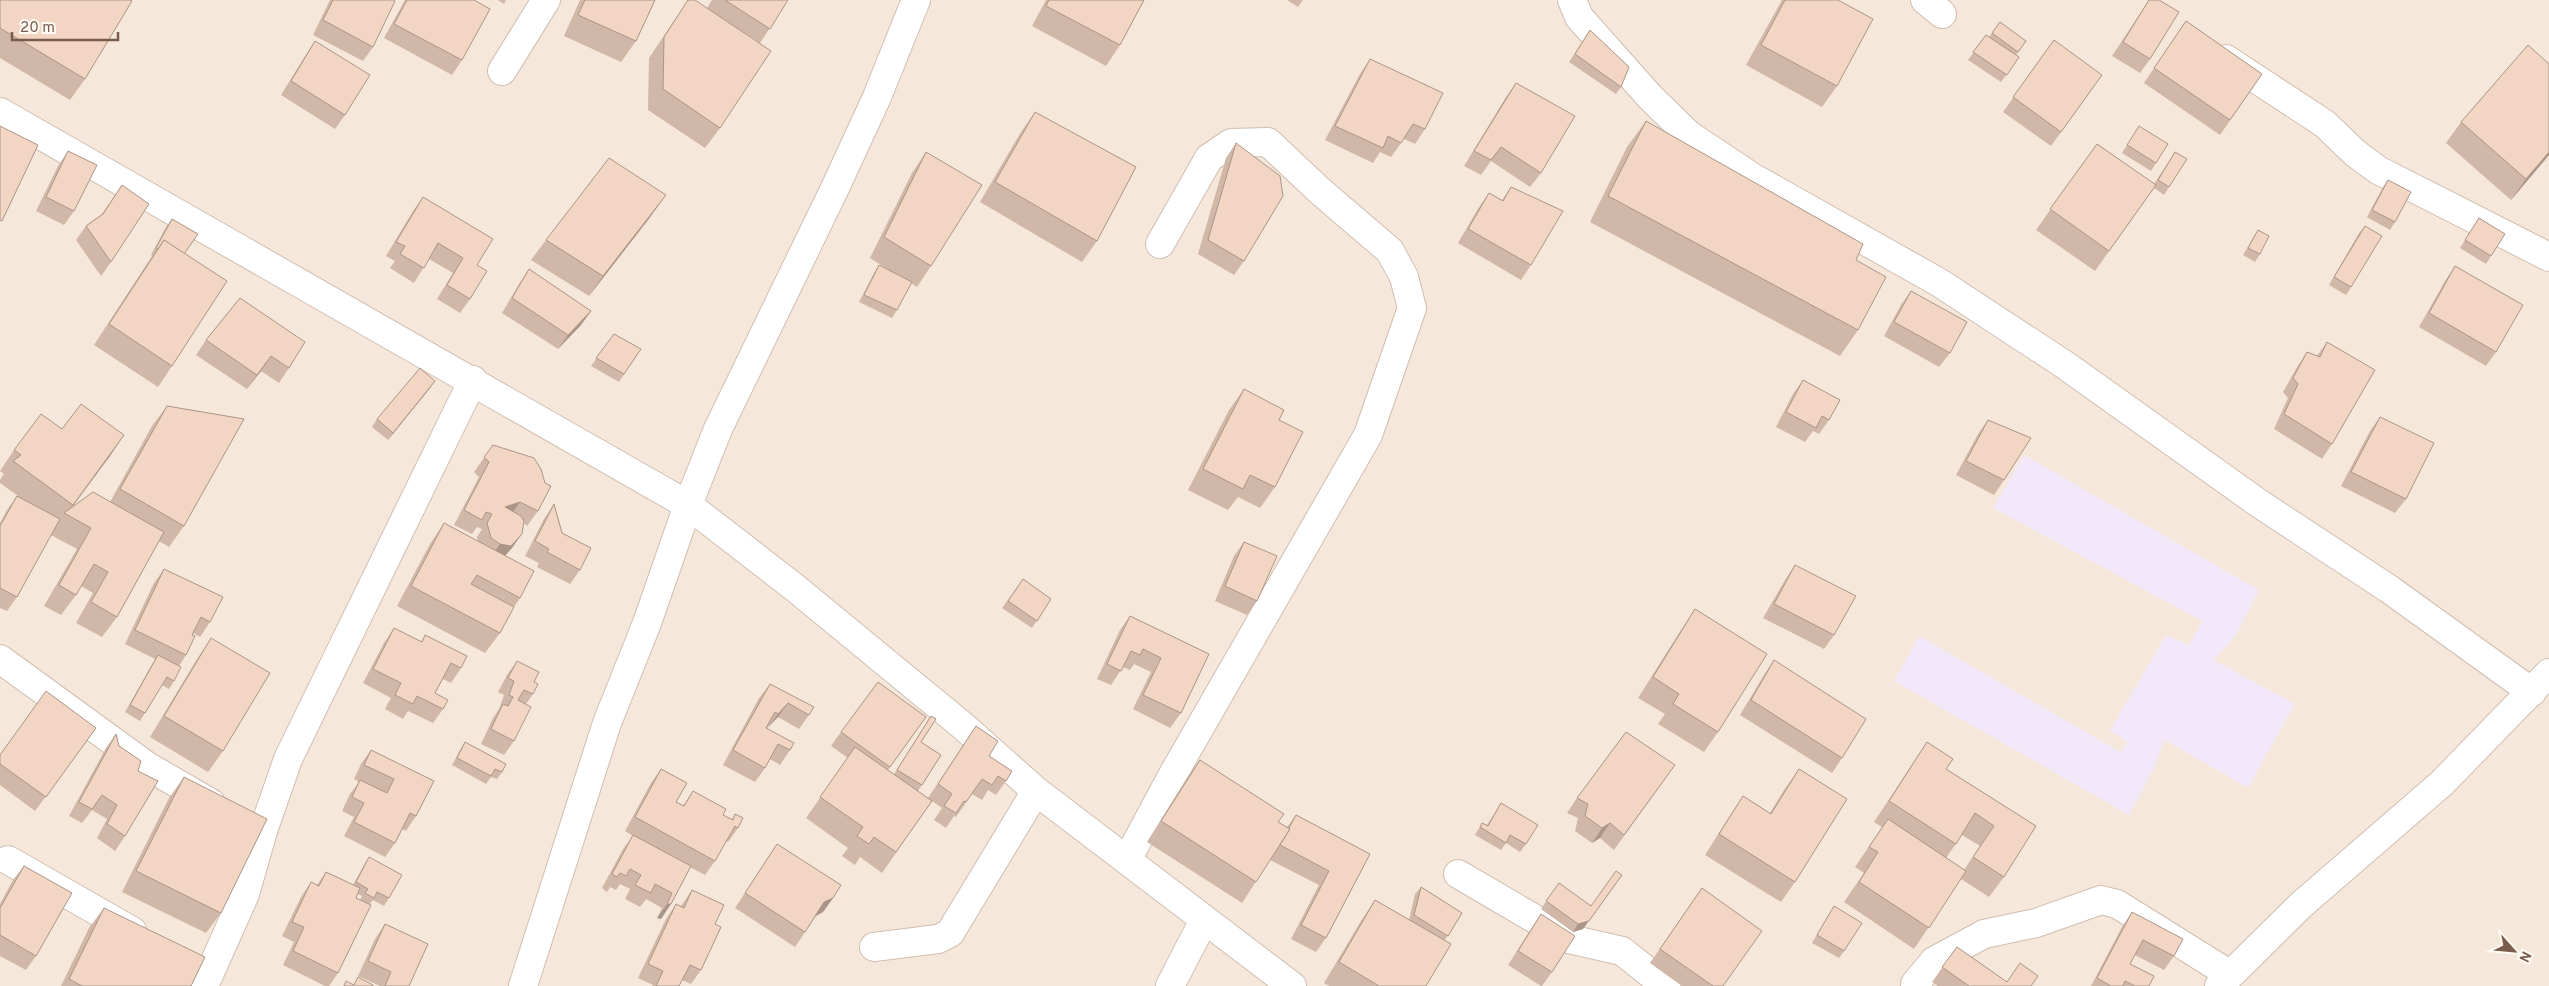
<svg xmlns="http://www.w3.org/2000/svg" width="2549" height="986" font-family="Overpass,sans-serif">
<style>
.residential{fill:#f5e8da}
.education{fill:#f3e8fa}
.lines{fill:none;stroke-linecap:round;stroke-linejoin:round}
.minor-casing{stroke:#d1beb0;stroke-width:30}
.minor{stroke:#fff;stroke-width:28}
.wall{fill:#d1b7a8;fill-rule:evenodd}
.shaded-wall{fill:#aa9588}
.building{fill:#f3d5c3;stroke:#aa9588}
</style>
<rect width="100%" height="100%" fill="#fdf6ec"/>
<rect class="residential" x="0" y="0" width="2549" height="986"/>
<path class="education" d="M2024 455 2259 590 2236 635 2214 660 2295 704 2248 788 2165 740 2152 772 2129 815 1894 681 1919 636 2121 752 2127 742 2110 730 2166 635 2189 645 2202 621 1993 508Z"/>
<g class="lines">
<g class="minor-casing">
<g id="minor">
<path d="M1572 0 1579 17 1650 97 1689 135 1752 177 1940 283 2065 365 2257 502 2389 589 2532 692"/>
<path d="M1925 0 1942 14"/>
<path d="M2226 59 2325 124 2355 153 2378 170 2549 257"/>
<path d="M502 71 546 0"/>
<path d="M0 112 688 505 794 587 963 726 1036 791 1292 986"/>
<path d="M0 659 147 766 211 803"/>
<path d="M8 860 132 931"/>
<path d="M1127 860 1172 776 1368 435 1412 308 1404 277 1390 251 1320 191 1268 142 1231 143 1209 158 1160 244"/>
<path d="M1458 874 1569 939 1622 951 1666 986"/>
<path d="M874 947 938 939 950 933 1036 791"/>
<path d="M1915 984 1934 961 1984 934 2036 923 2101 900 2117 904 2229 974"/>
<path d="M204 986 245 894 263 831 288 759 473 380"/>
<path d="M523 986 607 723 647 623 688 505 718 429 835 188 877 97 916 0"/>
<path d="M1170 986 1204 920"/>
<path d="M2219 986 2301 905 2442 783 2549 673"/>
</g>
</g>
<use href="#minor" class="minor"/>
</g>
<g class="wall">
<path d="M0 0 85 79 70 100 0 58Z"/>
<path d="M330 0H393L373 47 363 61 313 35Z"/>
<path d="M405 0H474L462 60 452 75 384 38Z"/>
<path d="M498 0H506L504 4Z"/>
<path d="M580 0H655L636 41 621 62 564 36Z"/>
<path d="M688 0 707 8 712 0H788L760 43 737 28 720 128 705 148 648 110 649 58Z"/>
<path d="M1046 0H1144L1120 45 1106 66 1032 26Z"/>
<path d="M1287 0H1303L1298 7Z"/>
<path d="M1782 0H1838L1837 86 1822 107 1746 65Z"/>
<path d="M2149 0 2150 59 2140 73 2112 56Z"/>
<path d="M2186 21 2262 74 2220 135 2144 83Z"/>
<path d="M2000 22 2026 41 2016 55 2019 57 2001 82 1968 60 1986 35 1989 37Z"/>
<path d="M1590 30 1621 87 1616 94 1569 62Z"/>
<path d="M2054 40 2092 89 2051 146 2003 112Z"/>
<path d="M315 41 345 115 335 129 281 95 305 56Z"/>
<path d="M1370 59 1425 129 1415 144 1404 139 1391 157 1380 152 1373 163 1325 140 1360 74Z"/>
<path d="M1516 83 1541 173 1530 187 1491 161 1481 175 1464 166 1506 97Z"/>
<path d="M1035 112 1097 241 1082 262 980 202 1021 132Z"/>
<path d="M1646 121 1856 260 1858 330 1840 356 1590 222 1627 147Z"/>
<path d="M2461 122 2549 155 2511 200 2446 143Z"/>
<path d="M2139 126 2156 163 2151 171 2122 153Z"/>
<path d="M1236 143 1244 261 1234 275 1198 254 1226 158Z"/>
<path d="M2097 144 2154 184 2175 152 2169 187 2164 195 2154 188 2095 271 2036 230Z"/>
<path d="M68 151 74 211 64 225 36 211 58 166Z"/>
<path d="M926 152 931 266 917 287 911 283 897 310 892 318 859 302 874 273 879 265 895 274 870 258 912 173Z"/>
<path d="M2388 180 2395 222 2390 230 2367 217 2383 187Z"/>
<path d="M122 185 111 262 101 276 76 240 86 226 102 214Z"/>
<path d="M1511 187 1531 265 1521 280 1458 243 1479 207 1489 193 1502 200Z"/>
<path d="M423 197 477 265 470 299 460 313 437 299 453 273 429 259 414 283 390 268 395 261 386 256 413 211Z"/>
<path d="M651 216 589 296 531 260 546 240Z"/>
<path d="M2479 218 2491 256 2486 264 2460 248Z"/>
<path d="M172 219 184 254 172 366 158 387 94 345 152 256 151 255 166 227Z"/>
<path d="M2365 226 2351 287 2346 295 2329 285 2359 233Z"/>
<path d="M2258 230 2260 254 2255 262 2243 255 2253 238Z"/>
<path d="M2455 266 2496 352 2486 366 2419 327 2445 281Z"/>
<path d="M529 269 591 311 581 325 558 349 502 313 519 284Z"/>
<path d="M1911 291 1950 353 1939 367 1884 336 1901 305Z"/>
<path d="M240 298 289 368 279 383 261 371 247 389 196 355 206 340Z"/>
<path d="M614 334 641 349 619 382 591 366Z"/>
<path d="M2327 342 2332 444 2322 459 2274 429 2288 398 2283 392 2297 367 2307 352 2317 356Z"/>
<path d="M1803 380 1829 420 1819 434 1813 431 1805 442 1776 427 1793 394Z"/>
<path d="M430 388 388 440 372 427 377 419Z"/>
<path d="M1244 389 1279 420 1275 487 1260 508 1238 497 1228 510 1188 490 1229 410Z"/>
<path d="M167 406 184 526 169 547 159 541 117 617 102 637 76 623 93 593 81 586 76 595 61 615 44 606 77 549 51 535 17 597 7 611 0 608V523L7 510 17 496H18L0 483V480L4 474 0 471 14 450 62 429 110 456 72 508 110 502 152 426Z"/>
<path d="M2380 417 2406 499 2395 513 2341 486 2370 431Z"/>
<path d="M1988 420 2004 480 1994 495 1956 475 1978 434Z"/>
<path d="M493 445 538 511 527 526 524 523 512 548 505 556 520 598 514 607 500 633 485 653 397 606 430 544 444 523 478 541 477 537 482 529 477 527 472 534 454 525 479 477 474 472Z"/>
<path d="M554 504 562 533 580 570 570 584 537 567 539 563 525 556 544 519Z"/>
<path d="M1244 542 1257 601 1247 615 1215 601 1234 556Z"/>
<path d="M1795 565 1834 635 1824 649 1763 618 1785 580Z"/>
<path d="M164 569 210 622 200 637 193 633 186 655 179 666 174 681 169 689 162 685 140 721 125 712 155 659 125 644 154 583Z"/>
<path d="M1023 579 1051 599 1032 628 1002 608Z"/>
<path d="M1695 609 1718 732 1704 752 1658 724 1665 714 1638 698 1681 630Z"/>
<path d="M1130 616 1209 654 1181 713 1170 728 1133 709 1151 672 1134 664 1130 670 1123 667 1111 685 1097 679 1120 630Z"/>
<path d="M394 628 421 642 425 635 461 668 451 683 443 679 435 693 443 709 433 723 408 711 403 719 385 709 391 698 363 683 384 643Z"/>
<path d="M211 638 223 751 208 772 150 737 197 659Z"/>
<path d="M1774 660 1842 758 1832 773 1740 715 1764 675Z"/>
<path d="M517 661 534 682 533 694 526 704 514 741 504 755 481 744 493 718 499 709 504 695 498 692 507 675Z"/>
<path d="M770 684 809 715 799 729 778 717 767 728 790 750 780 765 770 759 765 768 755 782 723 765 759 698Z"/>
<path d="M931 716 921 742 941 755 918 791 928 798 976 726 989 756 1006 781 996 795 988 790 982 800 972 794 956 817 954 816 946 828 934 820 942 808 932 801 882 873 860 857 855 865 842 856 848 848 806 818 848 758 831 746 841 732 916 731 888 770 894 774Z"/>
<path d="M96 728 35 811 0 785V755Z"/>
<path d="M116 734 119 746 138 771 125 836 115 851 97 838 107 819 92 810 82 823 69 816 106 748Z"/>
<path d="M465 742 502 772 497 779 491 777 486 784 452 765 460 750Z"/>
<path d="M1927 742 1946 769 2036 826 2004 877 1989 897 1961 879 1914 949 1844 902 1864 873 1855 867 1882 827 1874 822 1913 763ZM1962 835 1980 846 1964 870 1946 858Z"/>
<path d="M371 750 434 781 416 816 406 831 402 829 395 843 385 857 344 836 354 817 342 811 350 794 359 782 354 779 361 764Z"/>
<path d="M1200 760 1278 822 1287 827 1296 815 1370 854 1326 938 1316 952 1291 939 1319 885 1270 860 1242 903 1147 842 1185 781Z"/>
<path d="M1675 765 1614 850 1600 838 1592 843 1575 831 1578 818 1567 813 1577 798Z"/>
<path d="M661 769 676 802 683 806 693 791 723 815 732 819 735 814 738 828 728 842 726 841 715 861 705 875 690 867 661 919 657 918 662 908 646 899 640 907 625 899 630 889 620 884 616 890 610 887 607 892 602 888 623 849 633 836 625 831 651 783Z"/>
<path d="M1799 769 1795 882 1781 902 1705 855 1729 817 1743 796 1770 813 1784 790Z"/>
<path d="M184 777 221 913 206 933 122 892 169 798Z"/>
<path d="M1501 803 1526 844 1520 852 1506 843 1501 850 1475 835 1482 823 1487 825Z"/>
<path d="M777 844 833 898 823 912 816 916 795 947 735 908Z"/>
<path d="M369 857 389 898 384 906 373 900 370 904 338 973 329 986H325L283 965 294 942 282 936 301 897 311 882 317 885 326 872 353 885 364 865ZM358 894 362 896 360 900 356 898Z"/>
<path d="M24 866 36 956 26 970 0 956V904L13 880Z"/>
<path d="M1559 883 1583 929 1573 932 1541 909Z"/>
<path d="M1421 887 1462 913 1445 940 1426 986H1329L1324 983 1361 921 1375 900 1409 920 1415 894Z"/>
<path d="M1702 888 1723 986H1682L1650 963Z"/>
<path d="M692 890 715 924 701 970 691 984 682 980 679 986H652L653 985 638 978 666 919 676 904 681 906Z"/>
<path d="M1834 906 1844 951 1839 958 1812 943Z"/>
<path d="M104 908 191 986H61L89 928Z"/>
<path d="M2132 912 2174 956 2164 970 2135 955 2130 964 2149 986H2091L2122 927Z"/>
<path d="M1541 914 1552 972 1542 986H1541L1508 965 1531 929Z"/>
<path d="M385 924 409 986H380L358 976 375 939Z"/>
<path d="M1957 947 2007 982 2031 986H1938L1932 982Z"/>
</g>
<g class="shaded-wall">
<path d="M2549 152V155L2511 200 2526 179Z"/>
<path d="M666 195 651 216 589 296 603 276Z"/>
<path d="M591 311 581 325 558 349 568 335Z"/>
<path d="M271 356 261 371 247 389 257 375Z"/>
<path d="M435 381 430 388 388 440 393 433Z"/>
<path d="M124 435 110 456 66 514 73 505Z"/>
<path d="M520 502 510 516 505 507Z"/>
<path d="M522 534 512 548 501 560 490 558 500 544Z"/>
<path d="M788 703 778 717 767 728 778 714Z"/>
<path d="M1610 823 1600 838 1592 843 1602 828Z"/>
<path d="M1622 875 1583 929 1573 932 1578 924Z"/>
<path d="M833 898 823 912 814 917 824 902Z"/>
<path d="M667 904H671L661 919 657 918Z"/>
</g>
<g class="building">
<path d="M0 0H130L132 1 85 79 0 28Z"/>
<path d="M333 0H393L395 1 373 47 323 20Z"/>
<path d="M407 0H474L490 9 462 60 394 24Z"/>
<path d="M585 0H655L636 41 578 15Z"/>
<path d="M688 0H695L771 51 720 128 663 89 664 37Z"/>
<path d="M725 0H788L770 29Z"/>
<path d="M1049 0H1144L1120 45 1046 6Z"/>
<path d="M1785 0H1838L1873 19 1837 86 1761 45Z"/>
<path d="M2149 0H2159L2179 12 2150 59 2123 42Z"/>
<path d="M2186 21 2262 74 2230 120 2154 68Z"/>
<path d="M2000 22 2026 41 2018 52 1992 33Z"/>
<path d="M1590 30 1629 67 1621 87 1575 54Z"/>
<path d="M1986 35 2019 57 2007 75 1973 52Z"/>
<path d="M2054 40 2102 75 2061 132 2013 97Z"/>
<path d="M315 41 370 75 345 115 291 81Z"/>
<path d="M2528 45 2549 64V152L2526 179 2461 122Z"/>
<path d="M1370 59 1443 93 1425 129 1413 124 1401 143 1388 136 1383 148 1335 126Z"/>
<path d="M1516 83 1575 116 1541 173 1501 147 1491 160 1474 151Z"/>
<path d="M1035 112 1136 167 1097 241 995 182Z"/>
<path d="M1646 121 1863 244 1856 260 1886 277 1858 330 1608 196Z"/>
<path d="M0 126 38 145 2 221 0 220Z"/>
<path d="M2139 126 2168 144 2156 163 2127 145Z"/>
<path d="M1236 143 1280 176 1283 196 1244 261 1208 240Z"/>
<path d="M2097 144 2156 185 2109 251 2050 209Z"/>
<path d="M68 151 97 165 74 211 46 197Z"/>
<path d="M926 152 982 185 931 266 884 237Z"/>
<path d="M2175 152 2187 159 2169 187 2158 180Z"/>
<path d="M609 158 666 195 603 276 546 240Z"/>
<path d="M2388 180 2411 192 2395 222 2372 210Z"/>
<path d="M122 185 149 204 111 262 86 226 103 214Z"/>
<path d="M1511 187 1563 211 1531 265 1468 229 1489 193 1503 201Z"/>
<path d="M423 197 493 239 477 265 487 271 470 299 447 285 463 258 438 243 424 268 400 254 405 246 396 242Z"/>
<path d="M2479 218 2505 234 2491 256 2465 240Z"/>
<path d="M172 219 198 234 184 254 164 240 158 249 156 248Z"/>
<path d="M2365 226 2382 236 2351 287 2334 277Z"/>
<path d="M2258 230 2269 236 2260 254 2248 248Z"/>
<path d="M164 240 227 281 172 366 109 324Z"/>
<path d="M879 265 912 282 897 310 864 295Z"/>
<path d="M2455 266 2523 305 2496 352 2429 313Z"/>
<path d="M529 269 591 311 568 335 512 298Z"/>
<path d="M1911 291 1967 322 1950 353 1894 322Z"/>
<path d="M240 298 305 342 289 368 271 356 257 375 206 340Z"/>
<path d="M614 334 641 349 624 374 596 358Z"/>
<path d="M2327 342 2375 370 2332 444 2284 414 2298 384 2293 378 2307 352 2320 357Z"/>
<path d="M420 368 435 381 393 433 377 419Z"/>
<path d="M1803 380 1840 400 1829 420 1822 416 1816 428 1786 412Z"/>
<path d="M1244 389 1284 410 1279 420 1303 432 1275 487 1250 475 1243 489 1203 469Z"/>
<path d="M81 404 124 435 73 505 13 461 21 455 14 450 41 414 62 429Z"/>
<path d="M167 406 244 419 184 526 120 489Z"/>
<path d="M2380 417 2434 443 2406 499 2351 472Z"/>
<path d="M1988 420 2031 438 2004 480 1966 461Z"/>
<path d="M493 445 534 458 541 469 545 483 551 486 538 511 520 502 505 507 521 516 524 521 522 534 511 546 500 544 491 538 487 523 492 514 486 512 482 520 464 510 489 462 484 457Z"/>
<path d="M93 492 164 532 117 617 91 602 108 572 94 564 76 595 59 585 91 528 64 513Z"/>
<path d="M17 496 60 519 17 597 0 588V526Z"/>
<path d="M554 504 562 533 591 548 580 570 547 552 549 549 535 541Z"/>
<path d="M444 523 534 571 520 598 477 575 471 584 514 607 500 633 411 586Z"/>
<path d="M1244 542 1277 556 1257 601 1225 586Z"/>
<path d="M1795 565 1856 596 1834 635 1774 604Z"/>
<path d="M164 569 223 597 210 622 201 617 192 635 195 636 186 655 135 630Z"/>
<path d="M1023 579 1051 599 1037 621 1008 601Z"/>
<path d="M1695 609 1767 654 1718 732 1673 704 1679 694 1653 677Z"/>
<path d="M1130 616 1209 654 1181 713 1143 695 1161 658 1143 649 1140 655 1131 651 1121 671 1107 664Z"/>
<path d="M394 628 422 642 425 635 467 656 461 668 451 663 435 693 448 700 443 709 417 696 413 704 395 695 401 683 373 669Z"/>
<path d="M211 638 270 673 223 751 164 716Z"/>
<path d="M158 655 181 667 174 681 167 677 145 713 130 705Z"/>
<path d="M1774 660 1866 719 1842 758 1751 700Z"/>
<path d="M517 661 539 672 534 682 538 684 533 694 524 690 518 700 531 707 514 741 491 729 503 704 508 706 513 697 509 695 514 681 508 678Z"/>
<path d="M878 682 926 717 890 767 841 732Z"/>
<path d="M770 684 814 707 809 715 788 703 778 714 775 712 766 728 794 743 790 750 778 744 765 768 733 750Z"/>
<path d="M46 691 96 728 46 797 0 764V755Z"/>
<path d="M931 716 936 719 921 742 941 755 922 785 897 770Z"/>
<path d="M976 726 998 741 989 756 1012 771 1006 781 998 776 992 785 982 779 966 802 964 801 956 813 944 806 952 794 938 784Z"/>
<path d="M1626 732 1675 765 1624 835 1610 823 1602 828 1585 816 1588 804 1577 798Z"/>
<path d="M116 734 119 746 141 761 138 771 158 781 125 836 107 824 117 805 102 795 92 809 79 802Z"/>
<path d="M465 742 506 764 502 772 495 769 491 776 457 758Z"/>
<path d="M1927 742 1953 759 1946 769 2036 826 2004 877 1973 857 1994 826 1975 813 1956 844 1889 801Z"/>
<path d="M855 747 932 801 896 852 874 837 869 844 857 836 863 827 820 797Z"/>
<path d="M371 750 434 781 416 816 410 813 395 843 354 822 364 803 352 797 360 780 387 793 394 779 364 765Z"/>
<path d="M1200 760 1284 814 1278 822 1290 829 1256 882 1161 821Z"/>
<path d="M661 769 687 783 676 802 684 806 693 791 726 809 723 815 733 820 735 814 743 818 738 828 735 826 715 861 635 817Z"/>
<path d="M1799 769 1847 799 1795 882 1719 834 1743 796 1771 814Z"/>
<path d="M184 777 267 819 221 913 136 871Z"/>
<path d="M1501 803 1538 825 1526 844 1510 835 1506 843 1480 827 1482 823 1488 826Z"/>
<path d="M1296 815 1370 854 1326 938 1301 925 1329 871 1280 845 1290 829 1289 828Z"/>
<path d="M1888 819 1966 871 1929 928 1859 882 1878 852 1869 847Z"/>
<path d="M633 835 691 866 671 904H667L672 893 655 884 651 893 635 885 641 875 630 869 626 876 620 873 617 877 612 874Z"/>
<path d="M777 844 841 885 833 898 824 902 805 932 745 893Z"/>
<path d="M369 857 402 875 389 898 377 892 374 898 365 893 368 889 356 882Z"/>
<path d="M24 866 72 893 36 956 0 935V908Z"/>
<path d="M1616 871 1622 875 1589 921 1578 924 1546 901 1559 883 1591 906Z"/>
<path d="M326 872 360 888 356 898 371 905 338 973 293 951 304 927 292 922 311 882 319 886Z"/>
<path d="M1421 887 1462 913 1448 936 1414 915Z"/>
<path d="M1702 888 1762 931 1723 986H1713L1660 949Z"/>
<path d="M692 890 724 905 715 924 721 927 701 970 690 965 679 986H656L663 971 648 964 676 904 684 908Z"/>
<path d="M1375 900 1451 944 1426 986H1379L1339 962Z"/>
<path d="M1834 906 1862 923 1844 951 1817 935Z"/>
<path d="M104 908 205 957 191 986H82L69 979Z"/>
<path d="M2132 912 2183 939 2174 956 2143 940 2130 964 2154 976 2149 986H2135L2125 981 2123 986H2111L2097 978Z"/>
<path d="M1541 914 1575 936 1552 972 1518 951Z"/>
<path d="M385 924 428 944 409 986H385L391 972 368 961Z"/>
<path d="M1957 947 2007 982 2020 963 2038 976 2031 986H1969L1942 967Z"/>
<path d="M358 977 373 985V986H344L346 981 354 985Z"/>
</g>
<g transform="translate(2514 951) rotate(117)" stroke="#fffaf3" stroke-width="4" paint-order="stroke">
<path d="M0-4L9 19L0 12L-9 19Z" fill="#7a5c4d"/>
<text y="-8" font-size="14" font-weight="bold" text-anchor="middle" fill="#7a5c4d">N</text>
</g>
<path d="M12 32v8h106v-8" fill="none" stroke="#7a5c4d" stroke-width="2.5"/>
<text x="20" y="32" font-size="15" fill="#7a5c4d" stroke="#fffaf3" stroke-width="4" paint-order="stroke">20 m</text>
</svg>
